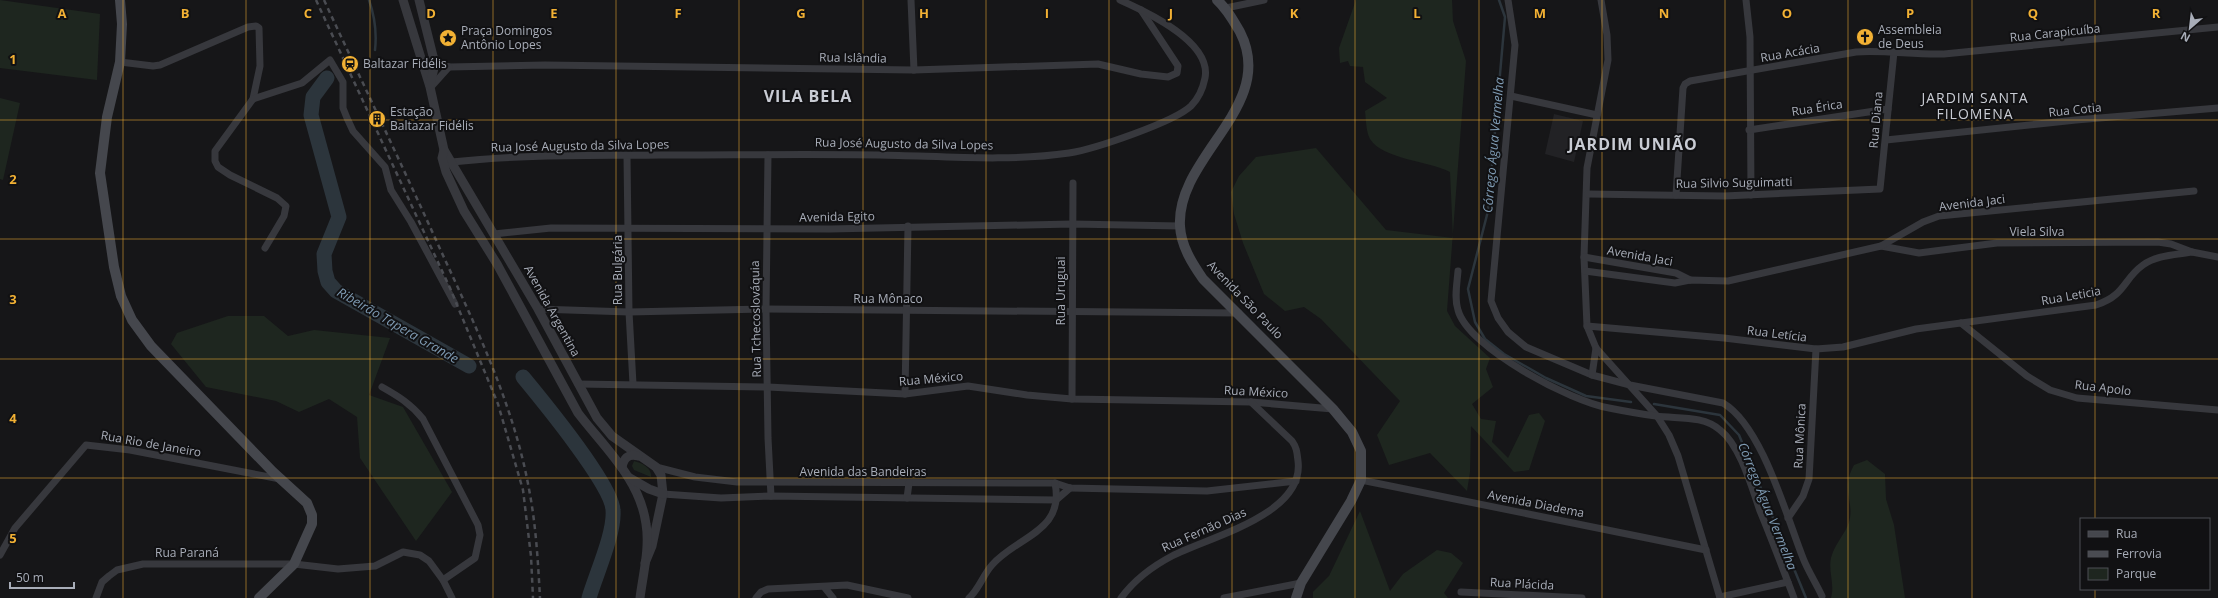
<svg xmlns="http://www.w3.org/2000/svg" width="2218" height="598" font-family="'Open Sans',sans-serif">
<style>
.built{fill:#222225}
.green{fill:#1e261f}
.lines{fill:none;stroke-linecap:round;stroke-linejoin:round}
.stream{stroke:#2c353c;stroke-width:2.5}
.river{stroke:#2c353c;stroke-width:15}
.minor{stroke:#37383d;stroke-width:7}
.tertiary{stroke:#37383d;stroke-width:9}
.secondary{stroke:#45474d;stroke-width:10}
.rail{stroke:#4a4c52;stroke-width:2.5;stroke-dasharray:5 4;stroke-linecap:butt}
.grid{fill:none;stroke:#f2b134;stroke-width:1;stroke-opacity:0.55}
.labels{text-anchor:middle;stroke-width:4;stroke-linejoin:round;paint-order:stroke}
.poi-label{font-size:12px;fill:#a8adb8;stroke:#111113;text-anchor:start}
.street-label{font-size:12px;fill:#a8adb8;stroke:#111113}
.water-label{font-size:13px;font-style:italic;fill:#7f9bb3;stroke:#111113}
.quarter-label{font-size:14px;letter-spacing:1px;fill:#c9ccd4;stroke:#111113}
.district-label{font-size:16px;font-weight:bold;letter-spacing:1px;fill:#c9ccd4;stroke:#111113}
.grid-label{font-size:13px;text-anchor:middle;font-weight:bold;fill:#f2b134;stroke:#111113;stroke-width:4;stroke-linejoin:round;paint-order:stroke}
</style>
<rect width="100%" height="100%" fill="#161618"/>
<path class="built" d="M1554 114 1583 121 1574 162 1545 154Z"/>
<g class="green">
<path d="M0 0 100 14 97 80 0 68Z"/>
<path d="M1356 0H1452L1453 21 1466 61 1447 311 1455 326 1490 358 1486 369 1493 387 1472 404 1481 419 1496 421 1492 442 1508 458 1529 415 1539 413 1545 421 1529 470 1514 472 1471 426 1470 472 1467 491 1430 453 1389 465 1377 435 1400 401 1321 319 1304 307 1285 311 1264 294 1243 243 1234 214 1231 192 1239 176 1256 157 1316 148 1386 230 1453 238 1450 172C1429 161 1382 159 1370 139 1366 132 1366 119 1365 111L1387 98 1365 82 1363 67 1350 66 1348 61 1340 63 1339 48Z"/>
<path d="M0 98 20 103 3 180 0 179Z"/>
<path d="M228 316H264L288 336 314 330 390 338 369 395 403 407 452 492 416 541 360 458 357 417 329 399 299 412 276 401 206 387 171 344 177 333Z"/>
<path d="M1867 460 1885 474 1886 499 1894 525 1905 598H1831C1835 584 1828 571 1831 558 1835 543 1846 533 1849 522 1855 502 1840 490 1854 465Z"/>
<path d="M634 461C642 463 652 468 651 477L634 470 632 466Z"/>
<path d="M1360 511 1390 591 1403 574 1437 550 1451 553 1463 563 1444 593 1448 598H1313V592L1329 576Z"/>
</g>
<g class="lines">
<g class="stream">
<path d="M369 0C375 17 377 32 375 50"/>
<path d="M1499 0 1505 17 1488 211 1468 289 1475 322 1485 339 1504 354 1546 378 1586 396 1631 402"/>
<path d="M1654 404 1720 415 1739 435 1806 598"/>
</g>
<g class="river">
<path d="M327 78 313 97 311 115 339 217 324 254 325 271 328 282 336 291 469 366"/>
<path d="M523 377C542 400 612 485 613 510 615 533 596 574 589 598"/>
</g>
<g class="minor">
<path d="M911 0 914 70"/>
<path d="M1508 0 1515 45 1491 301 1498 318 1508 332 1526 347 1592 375 1630 385 1723 403C1762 426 1786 515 1803 558 1808 571 1816 583 1822 596"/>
<path d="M1601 0 1607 35 1608 60 1587 168 1584 257 1587 326 1596 348 1657 416 1669 435 1678 456 1720 598"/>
<path d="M1746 0 1750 37 1751 195"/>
<path d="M1226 8 1264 0"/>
<path d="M120 62 153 66 160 65 248 27 256 26 259 28 260 66 253 99"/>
<path d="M435 64 449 67 545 65 914 70 1098 64 1141 74 1168 77 1177 73 1178 66 1141 10"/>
<path d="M431 87 449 67"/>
<path d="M1511 96 1597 115"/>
<path d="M1749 130 1888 109"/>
<path d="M1886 140 2076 120 2218 108"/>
<path d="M768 155 766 309 768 438 771 496"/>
<path d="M627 156 629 312 633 384"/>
<path d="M452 162C522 154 591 156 661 155 734 155 806 154 879 155 942 156 1007 162 1069 153 1095 149 1174 122 1191 106 1199 98 1203 88 1205 78 1212 42 1147 12 1120 0"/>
<path d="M1588 194 1724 196 1880 189 1894 52"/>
<path d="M1676 195 1683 88 1685 84 1690 81 1856 52C1885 50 1914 55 1944 54L2218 27"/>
<path d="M494 234 551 228 830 229 1072 224 1180 226"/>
<path d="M1881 246 1919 253 1997 243 2158 242 2171 244 2192 252 2218 257"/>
<path d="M265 248 284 216 286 206 277 198 230 175 218 167 215 161V151L253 99 302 83 330 60 343 82V108L347 118 353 131 385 167 391 190 411 222 455 304"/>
<path d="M1584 257 1676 273 1690 280"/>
<path d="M1458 271C1457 284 1454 298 1458 310 1468 348 1572 402 1609 408 1624 411 1641 414 1656 416 1678 419 1703 415 1720 430 1740 445 1752 488 1760 511 1772 540 1783 569 1794 598"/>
<path d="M1585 271 1675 283 1690 280 1728 281 1881 246 1923 222 1939 216 2194 191"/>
<path d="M538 309 629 312 766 309 1239 313"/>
<path d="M1961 323 2027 376 2050 390 2077 398 2218 410"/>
<path d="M1587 326 1724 338 1816 349 1843 347 1916 329 2096 305C2126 295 2123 279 2143 265 2157 255 2175 255 2192 252"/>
<path d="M1592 375 1596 348"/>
<path d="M578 384 768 387 905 394 968 386 1027 395 1072 399 1251 402 1333 409"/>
<path d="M382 387C398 396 411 404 423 419L478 525 480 535 475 558 443 580"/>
<path d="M905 394 908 226"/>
<path d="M1072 399 1073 183"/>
<path d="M656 467 695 477 737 482 1055 483 1070 488 1207 491 1296 481"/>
<path d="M1361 480 1706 550"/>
<path d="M663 494 721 498 771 496 1056 500 1070 488"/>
<path d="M907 498 909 483"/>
<path d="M1788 518 1803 496 1809 479 1816 349"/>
<path d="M0 555 15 528 86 445 130 450 280 479"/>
<path d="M825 588 833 598"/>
<path d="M1461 592 1582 598"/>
<path d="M1720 597 1788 582"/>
<path d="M96 598 102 582 109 576 117 570 143 564H294L338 569 375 566 403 552 420 555 429 561 443 580 452 598"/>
<path d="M756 598 761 592 768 589 847 585 908 598"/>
<path d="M969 598C979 589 983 575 992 565 1017 536 1065 532 1055 483"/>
<path d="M1121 598C1135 579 1151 567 1172 556 1208 537 1305 515 1298 461 1297 453 1297 448 1292 441L1251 402"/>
<path d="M1224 598 1301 583"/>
</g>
<g class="tertiary">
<path d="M403 0 430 87 444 150 538 309 597 418 612 436 656 467 661 475 663 494 652 546 645 563"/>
<path d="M419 0 435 64 430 85"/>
<path d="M444 150 442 158 446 172 464 211 497 264 578 413C604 447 640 479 646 524 650 548 643 574 640 598"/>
<path d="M622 468C623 459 628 453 638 456"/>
<path d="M628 477 649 489 663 494"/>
</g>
<g class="secondary">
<path d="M120 0 122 24 120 62 107 117 100 173 114 267 121 296 132 320 151 346 273 472 307 503 312 515V524L294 564 259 598"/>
<path d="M1217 0C1227 9 1233 20 1240 32 1278 106 1176 156 1180 226 1181 246 1192 263 1203 279L1333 409 1352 432 1361 451V480L1351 501 1301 583 1296 598"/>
</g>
<g class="rail">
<path d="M316 0 450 288 498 404 523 490 531 556 533 598"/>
<path d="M324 0C363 84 403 167 441 251 476 327 514 406 529 489 536 525 538 562 540 598"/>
</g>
</g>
<path class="grid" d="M123 0V598M246 0V598M370 0V598M493 0V598M616 0V598M739 0V598M863 0V598M986 0V598M1109 0V598M1232 0V598M1355 0V598M1479 0V598M1602 0V598M1725 0V598M1848 0V598M1972 0V598M2095 0V519M0 120H2218M0 239H2218M0 359H2218M0 478H2218M2095 589V598"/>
<defs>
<g id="church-disc" transform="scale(0.9)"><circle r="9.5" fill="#f2b134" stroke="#111113"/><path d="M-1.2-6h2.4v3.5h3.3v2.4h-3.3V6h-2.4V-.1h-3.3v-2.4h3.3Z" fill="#111"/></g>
<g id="sight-disc" transform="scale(0.9)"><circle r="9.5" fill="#f2b134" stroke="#111113"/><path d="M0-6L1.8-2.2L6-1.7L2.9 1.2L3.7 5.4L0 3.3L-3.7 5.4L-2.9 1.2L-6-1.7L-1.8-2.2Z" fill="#111"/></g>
<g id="station-disc" transform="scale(0.9)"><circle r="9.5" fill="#f2b134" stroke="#111113"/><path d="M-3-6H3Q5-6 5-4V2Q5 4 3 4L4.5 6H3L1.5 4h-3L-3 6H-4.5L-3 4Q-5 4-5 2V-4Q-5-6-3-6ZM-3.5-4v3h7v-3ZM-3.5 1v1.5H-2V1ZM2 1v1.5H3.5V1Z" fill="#111"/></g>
<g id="building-disc" transform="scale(0.9)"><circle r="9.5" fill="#f2b134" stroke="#111113"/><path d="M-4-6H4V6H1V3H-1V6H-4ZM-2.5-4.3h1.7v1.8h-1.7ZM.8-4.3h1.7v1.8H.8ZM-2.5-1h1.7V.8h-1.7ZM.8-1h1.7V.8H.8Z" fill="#111"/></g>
</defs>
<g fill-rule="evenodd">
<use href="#church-disc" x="1865" y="37"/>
<use href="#sight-disc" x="448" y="38"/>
<use href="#station-disc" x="350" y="64"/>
<use href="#building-disc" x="377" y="119"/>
</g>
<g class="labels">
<g class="poi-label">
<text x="1878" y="34">Assembleia<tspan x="1878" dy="14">de Deus</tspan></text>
<text x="461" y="35">Praça Domingos<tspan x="461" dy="14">Antônio Lopes</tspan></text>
<text x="363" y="68">Baltazar Fidélis</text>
<text x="390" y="116">Estação<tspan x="390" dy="14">Baltazar Fidélis</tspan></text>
</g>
<g class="street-label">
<text transform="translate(2055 33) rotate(-6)" y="4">Rua Carapicuíba</text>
<text transform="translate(1790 53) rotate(-10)" y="4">Rua Acácia</text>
<text transform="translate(853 58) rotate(1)" y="4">Rua Islândia</text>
<text transform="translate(1817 108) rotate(-9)" y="4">Rua Érica</text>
<text transform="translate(2075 110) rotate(-6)" y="4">Rua Cotia</text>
<text transform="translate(1876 120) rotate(-85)" y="4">Rua Diana</text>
<text transform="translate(904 144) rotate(1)" y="4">Rua José Augusto da Silva Lopes</text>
<text transform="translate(580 146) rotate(-1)" y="4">Rua José Augusto da Silva Lopes</text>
<text transform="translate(1734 183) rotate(-1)" y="4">Rua Silvio Suguimatti</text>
<text transform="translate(1972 203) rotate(-7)" y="4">Avenida Jaci</text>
<text transform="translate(837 217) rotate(-1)" y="4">Avenida Egito</text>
<text x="2037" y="236">Viela Silva</text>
<text transform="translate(1640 256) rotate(10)" y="4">Avenida Jaci</text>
<text transform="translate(618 270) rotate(-90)" y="4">Rua Bulgária</text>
<text transform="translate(1061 291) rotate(-90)" y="4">Rua Uruguai</text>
<text transform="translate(2071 296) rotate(-10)" y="4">Rua Leticia</text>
<text x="888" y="303">Rua Mônaco</text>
<text transform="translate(1245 300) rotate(46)" y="4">Avenida São Paulo</text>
<text transform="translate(552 311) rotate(61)" y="4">Avenida Argentina</text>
<text transform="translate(756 319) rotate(-91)" y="4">Rua Tchecoslováquia</text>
<text transform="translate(1777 334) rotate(7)" y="4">Rua Letícia</text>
<text transform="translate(931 379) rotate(-5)" y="4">Rua México</text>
<text transform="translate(2103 388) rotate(7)" y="4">Rua Apolo</text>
<text transform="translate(1256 392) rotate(3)" y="4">Rua México</text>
<text transform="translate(1800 436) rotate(-87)" y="4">Rua Mônica</text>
<text transform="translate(151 444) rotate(10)" y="4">Rua Rio de Janeiro</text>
<text x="863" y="476">Avenida das Bandeiras</text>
<text transform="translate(1536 504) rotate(11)" y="4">Avenida Diadema</text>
<text transform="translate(1204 530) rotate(-24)" y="4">Rua Fernão Dias</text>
<text x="187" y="557">Rua Paraná</text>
<text transform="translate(1522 584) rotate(3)" y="4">Rua Plácida</text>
</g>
<g class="water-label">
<text transform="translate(1493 145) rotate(-85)" y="5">Córrego Água Vermelha</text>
<text transform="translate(398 325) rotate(30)" y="5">Ribeirão Tapera Grande</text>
<text transform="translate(1768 506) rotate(68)" y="5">Córrego Água Vermelha</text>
</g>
<g class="quarter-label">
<text x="1975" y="103">JARDIM SANTA<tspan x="1975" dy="16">FILOMENA</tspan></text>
</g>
<g class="district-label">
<text x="808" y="102">VILA BELA</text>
<text x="1633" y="150">JARDIM UNIÃO</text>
</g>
</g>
<g class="grid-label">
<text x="62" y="18">A</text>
<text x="185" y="18">B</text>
<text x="308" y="18">C</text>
<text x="431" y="18">D</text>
<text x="554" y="18">E</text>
<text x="678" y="18">F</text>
<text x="801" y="18">G</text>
<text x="924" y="18">H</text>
<text x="1047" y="18">I</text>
<text x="1171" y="18">J</text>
<text x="1294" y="18">K</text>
<text x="1417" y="18">L</text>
<text x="1540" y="18">M</text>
<text x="1664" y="18">N</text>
<text x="1787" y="18">O</text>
<text x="1910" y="18">P</text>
<text x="2033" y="18">Q</text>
<text x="2156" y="18">R</text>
<text x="13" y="64">1</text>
<text x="13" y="184">2</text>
<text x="13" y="304">3</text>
<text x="13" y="423">4</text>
<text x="13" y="543">5</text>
</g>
<rect x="2080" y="518" width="130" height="72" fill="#111113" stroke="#4d4f55"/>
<rect x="2088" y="531" width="20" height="6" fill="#45474d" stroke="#4d4f55"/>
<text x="2116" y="538" font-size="12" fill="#a8adb8">Rua</text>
<rect x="2088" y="551" width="20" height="6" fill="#4a4c52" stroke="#4d4f55"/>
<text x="2116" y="558" font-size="12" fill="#a8adb8">Ferrovia</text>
<rect x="2088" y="568" width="20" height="12" fill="#1e261f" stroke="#4d4f55"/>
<text x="2116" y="578" font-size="12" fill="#a8adb8">Parque</text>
<g transform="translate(2190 28) rotate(208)" stroke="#111113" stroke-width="3" paint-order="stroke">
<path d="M0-3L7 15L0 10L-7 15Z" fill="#a8adb8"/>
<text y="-6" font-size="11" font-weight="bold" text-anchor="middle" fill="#a8adb8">N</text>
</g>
<path d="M10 582v6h64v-6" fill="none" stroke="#a8adb8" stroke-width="2"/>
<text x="16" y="582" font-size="12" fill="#a8adb8" stroke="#111113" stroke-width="3" paint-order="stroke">50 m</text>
</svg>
